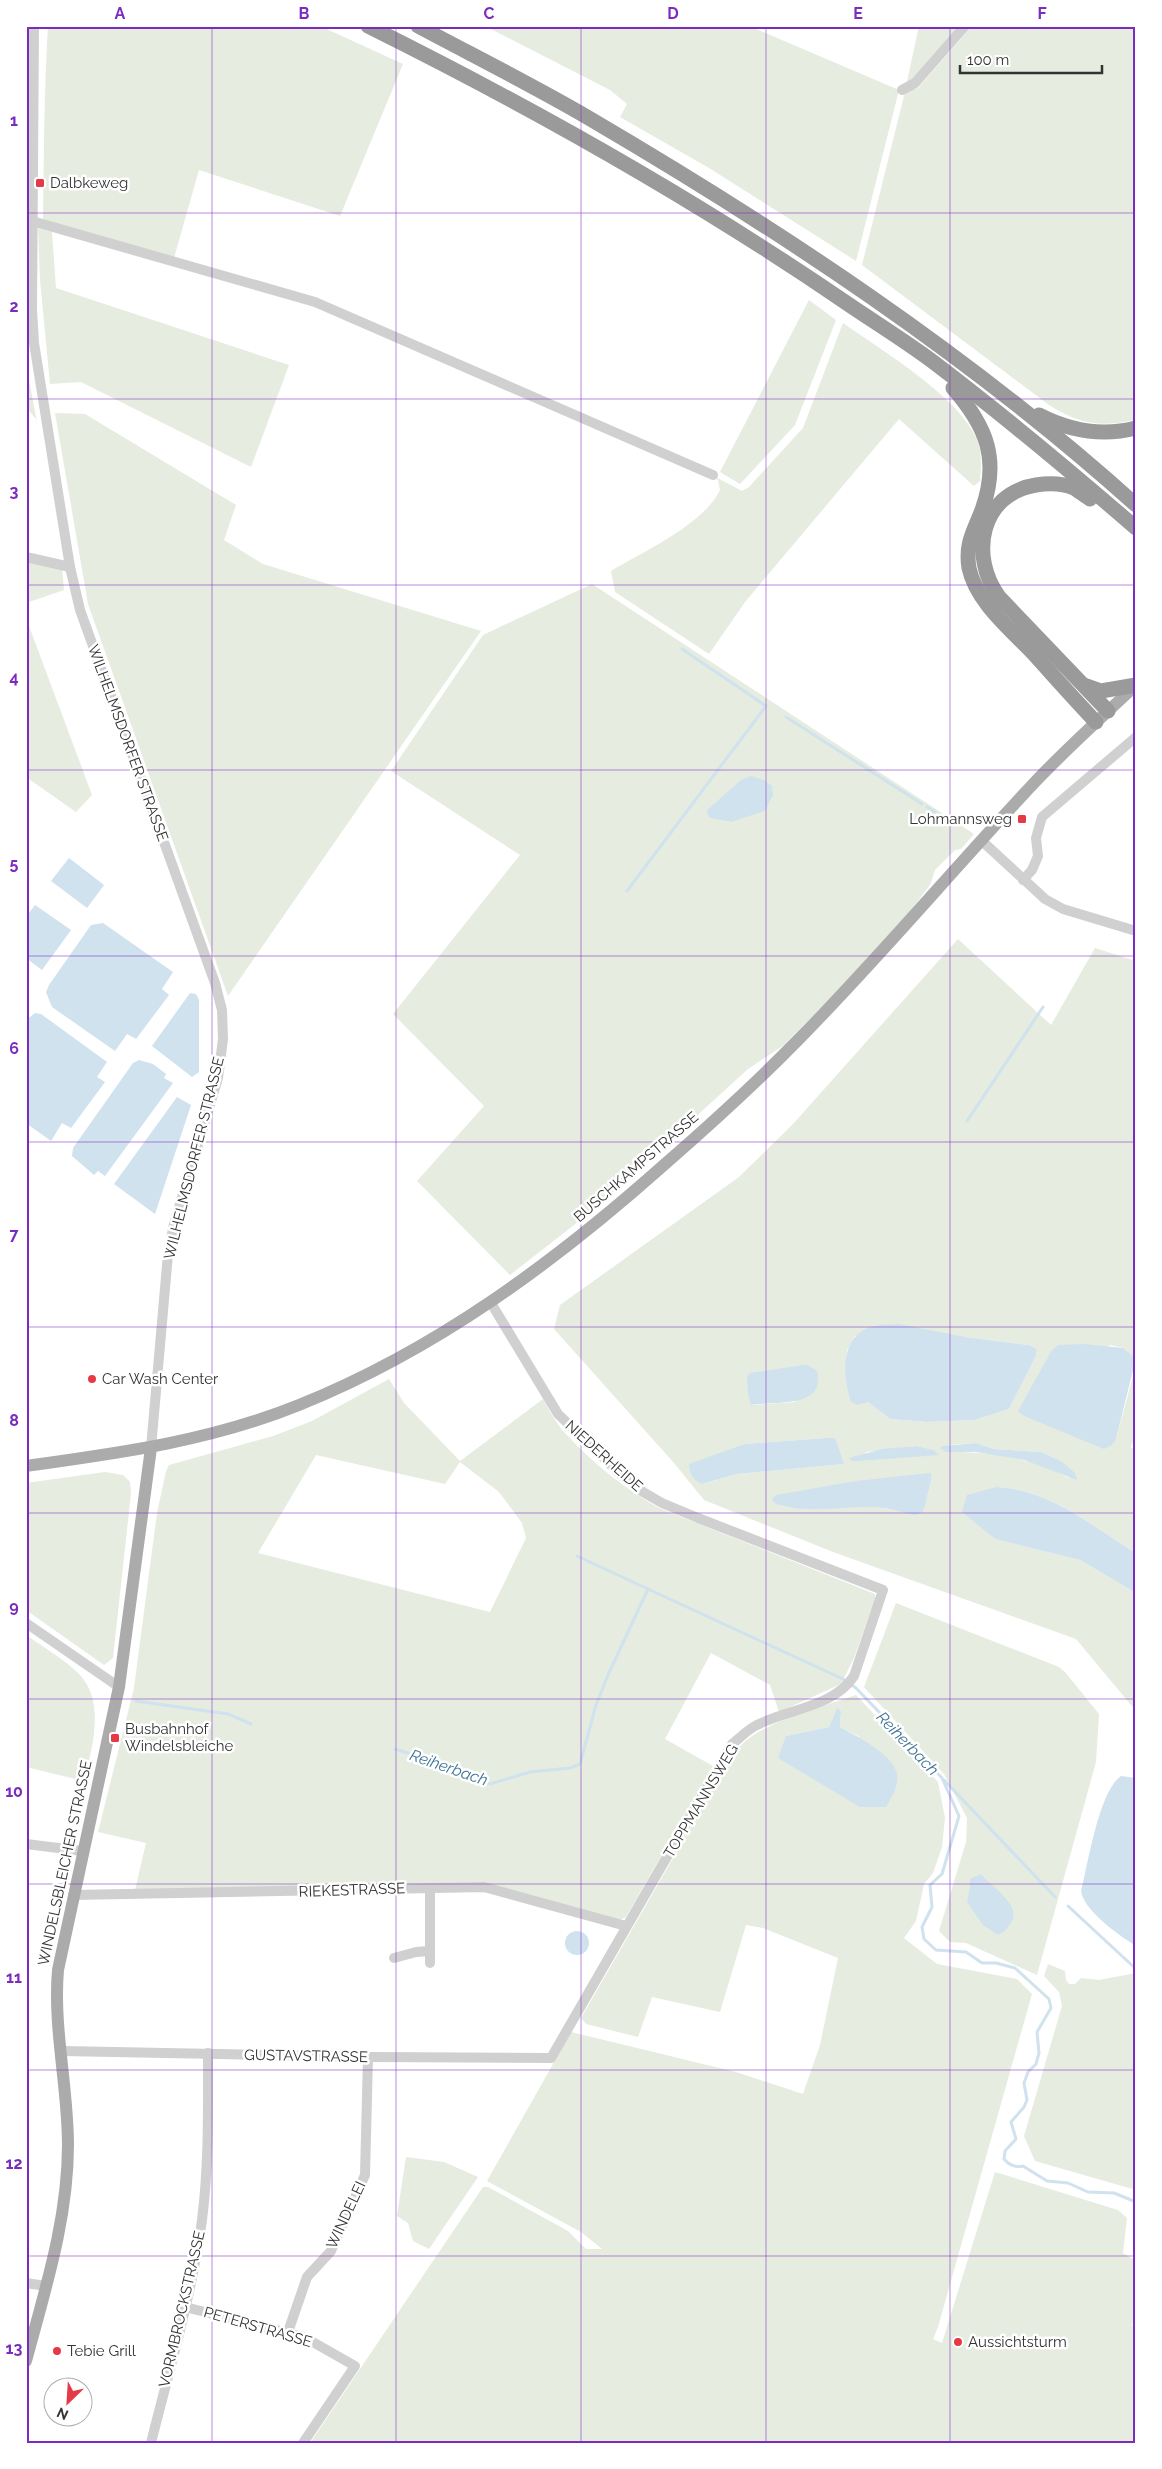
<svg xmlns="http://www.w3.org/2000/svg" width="1162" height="2469" font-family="Raleway,sans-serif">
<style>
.green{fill:#e6ecdf;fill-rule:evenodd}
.water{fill:#cfe2ee}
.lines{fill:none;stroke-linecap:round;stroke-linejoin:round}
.stream{stroke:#cfe2ee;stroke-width:3}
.minor{stroke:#d0d0d0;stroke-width:10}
.major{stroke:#ababab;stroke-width:12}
.highway{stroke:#9a9a9a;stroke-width:15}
.grid{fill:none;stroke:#7b2cbf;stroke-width:1;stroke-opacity:0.55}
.poi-dot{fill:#e63946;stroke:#fff;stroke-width:2}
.labels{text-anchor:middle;stroke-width:5;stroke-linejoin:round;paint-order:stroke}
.poi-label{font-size:15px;fill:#333;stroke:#fff;text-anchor:start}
.street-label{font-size:15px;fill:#333;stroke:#fff}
.water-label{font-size:16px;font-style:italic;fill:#3f7597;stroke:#fff}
.neatline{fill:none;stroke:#7b2cbf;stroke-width:2}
.grid-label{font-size:16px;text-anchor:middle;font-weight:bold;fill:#7b2cbf}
</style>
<rect width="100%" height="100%" fill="#fff"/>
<g class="green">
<path d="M48 26H320L403 64 340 216 199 170 174 258 43 220C44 155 44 91 48 26Z"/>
<path d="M485 26H749L899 90 856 261 709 168 620 117 627 104 610 90Z"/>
<path d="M919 26H960L906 86Z"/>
<path d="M972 26H1136V420C1099 427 1081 425 1049 405L862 265 905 92 918 88Z"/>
<path d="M38 228 52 232 56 288 289 365 251 467 81 382 50 384 40 280Z"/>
<path d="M809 300 836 320 795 425 740 484 720 472Z"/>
<path d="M843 323C882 351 961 397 978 442 982 454 981 468 980 481L974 486 899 419 745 602 709 654 615 592 611 571C644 551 703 525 720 490L718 480 712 475 742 491 749 487 803 428Z"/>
<path d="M26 364 38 427 36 419 26 407Z"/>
<path d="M55 413 85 414 236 505 224 540 263 564 481 631 228 996 88 604Z"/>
<path d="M26 560 62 568 64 590 26 603Z"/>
<path d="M592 584 974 834 961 849 955 850 935 870 930 885 912 909 857 971 784 1045 748 1069 597 1207 510 1275 417 1181 484 1106 393 1014 520 855 391 771 483 635ZM720 799 731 822 709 818 706 811Z"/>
<path d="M26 618 92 795 76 812 26 777Z"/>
<path d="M958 939 1051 1025 1095 948 1136 961V1358L1123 1348 1110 1345 1024 1416 1116 1439 1136 1365 1134 1411 1136 1434 1131 1447 1136 1451V1553C1091 1526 1052 1490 997 1487L970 1517 995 1539 1080 1560 1136 1593V1711L1076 1639 833 1552 704 1500 674 1463 554 1329 560 1305 739 1177 793 1124ZM855 1336 965 1337 1029 1345 1037 1349 1036 1356 1009 1409 975 1420 927 1422 890 1419 868 1402 846 1368 847 1350ZM802 1365 795 1402 752 1405 773 1370ZM826 1438 839 1452 844 1464 737 1474 703 1484 745 1444ZM976 1443 994 1449 1041 1452 1061 1461 1069 1478C1031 1458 989 1451 946 1452L949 1445ZM917 1446 934 1450 938 1454 860 1461 866 1452ZM932 1476 925 1507 915 1514 871 1506 812 1508 780 1506Z"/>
<path d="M389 1379 404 1403 460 1461 543 1399C549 1410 556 1423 564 1432 591 1462 625 1489 659 1508L875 1594V1599L854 1658 841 1684 779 1712 770 1685 711 1653 665 1739 713 1766 626 1917 620 1920 483 1882 135 1890 146 1843 98 1832 134 1688 157 1513 166 1471 169 1465 273 1436 312 1421ZM316 1455 445 1484 460 1462 499 1492 522 1523 526 1538 490 1612 258 1553Z"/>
<path d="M105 1472 123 1475 130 1482 131 1493 113 1658 104 1665 26 1610V1483Z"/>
<path d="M896 1603 1059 1667 1065 1672 1099 1714 1096 1762 1037 1975 966 1943 950 1942 939 1931 966 1842 967 1818 944 1774 864 1687Z"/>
<path d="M26 1635C43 1647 64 1659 79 1674 106 1701 92 1749 84 1781L26 1767Z"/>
<path d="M856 1695 938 1782 945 1818 942 1847 933 1873 924 1884 916 1921 904 1938 937 1964 1017 1979 1032 1994 938 2327 933 2339 942 2343 995 2172 1118 2210 1127 2218 1123 2253 1136 2261V2306L1132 2326 1136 2327V2443H310L483 2187H488L568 2231 586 2249H602L581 2232 487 2181 571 2032 736 2072 803 2094 820 2045 838 1958 763 1928 746 1925 720 2012 652 1997 638 2037 586 2024 581 2018 737 1747 736 1753C747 1726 828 1705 856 1695ZM837 1709 841 1711 840 1727 860 1737 786 1736 829 1727Z"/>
<path d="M1048 1964 1065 1971 1066 1980 1069 1984H1075L1081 1978 1099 1980 1136 1973V2190L1035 2161 1024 2136 1062 2006 1059 1992 1044 1976Z"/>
<path d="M406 2157 444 2162 478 2177 429 2249 413 2241 408 2223 397 2216Z"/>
</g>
<g class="water">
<path d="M751 776 764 780 772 786 773 795 765 811 731 822 709 818 706 811 741 780Z"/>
<path d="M69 858 104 885 87 908 51 881Z"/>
<path d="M35 905 71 930 42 970 26 958V917Z"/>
<path d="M103 923 173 972 162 989 169 995 136 1039 127 1034 115 1051 52 1007 46 992 49 985 91 925Z"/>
<path d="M190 993 196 994 199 1000V1072L192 1077 152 1046Z"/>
<path d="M35 1013 41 1014 107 1062 97 1077 105 1082 71 1128 62 1123 51 1141 26 1123V1020Z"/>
<path d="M139 1060 153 1064 166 1074 164 1078 173 1083 105 1176 98 1171 94 1175 72 1156 73 1148 133 1063Z"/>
<path d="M177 1097 191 1105 155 1214 114 1184Z"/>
<path d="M899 1324 965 1337 1029 1345 1037 1349 1036 1356 1009 1409 975 1420 927 1422 890 1419 868 1402 857 1405 851 1402C843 1377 839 1337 871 1327 879 1324 890 1325 899 1324Z"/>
<path d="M1084 1344 1123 1348 1136 1358 1116 1439 1112 1445 1104 1449 1024 1416 1018 1411 1052 1350 1059 1345Z"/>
<path d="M802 1365H808L817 1371C826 1409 776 1401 751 1405L748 1394 747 1376 751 1373Z"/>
<path d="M826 1438H835L844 1464 737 1474 702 1484C693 1480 690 1475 689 1464L745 1444Z"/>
<path d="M976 1443 994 1449 1041 1452 1061 1461 1075 1473 1077 1480 1024 1460 976 1452H946L940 1448 943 1446Z"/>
<path d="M917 1446 934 1450 939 1455 860 1461H852L849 1458 882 1449Z"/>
<path d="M930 1473 932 1476 925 1507 921 1513 915 1515C900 1512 884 1506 868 1507 838 1507 803 1514 774 1503L772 1499 776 1495 856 1481Z"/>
<path d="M997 1487C1052 1490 1091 1526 1136 1553V1593L1080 1560 995 1539 962 1512 967 1495Z"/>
<path d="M837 1708 841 1711 840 1727C855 1735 894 1755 897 1774 899 1785 892 1797 886 1807H860L778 1758 786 1736 829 1727Z"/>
<path d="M1121 1776 1136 1778V1946C1120 1936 1084 1911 1081 1891 1088 1864 1099 1791 1121 1776Z"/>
<path d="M981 1874C990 1886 1021 1904 1012 1921 1008 1928 1006 1931 998 1935L983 1925 967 1902 970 1888V1879Z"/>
<circle cx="577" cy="1943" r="12"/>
</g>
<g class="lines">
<g class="stream">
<path d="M786 717 922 804"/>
<path d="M927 807 935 812"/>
<path d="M627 891 766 706 682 649"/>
<path d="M967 1121 1043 1007"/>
<path d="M577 1556 648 1589"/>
<path d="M136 1701 228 1714 251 1724"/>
<path d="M395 1749 464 1771 490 1784 530 1772 570 1768 580 1764 596 1705 608 1675 648 1589 843 1679 856 1688 942 1778 959 1816 942 1874 930 1885 932 1907 922 1927 924 1939 936 1950 966 1952 982 1963H996L1015 1968 1049 1999 1051 2008 1037 2032 1039 2053 1036 2064 1028 2072 1024 2083 1027 2100 1024 2107 1011 2122 1016 2139 1005 2151 1004 2159C1009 2165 1015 2168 1023 2166L1047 2181 1068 2183 1088 2192 1114 2193 1136 2202"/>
<path d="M944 1780 1055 1897"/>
<path d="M1068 1906 1136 1969"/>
<path d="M1136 2226V2236"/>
</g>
<g class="minor">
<path d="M34 26 32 310 34 343 70 567 80 610 215 983 222 1010 223 1039 218 1078 174 1224 168 1254 151 1448"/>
<path d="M902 90 915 83 965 26"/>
<path d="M27 218 32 221 315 302 713 475"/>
<path d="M26 557 70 567"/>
<path d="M982 841 1045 899 1063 909 1136 931"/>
<path d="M1023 880 1032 870 1038 856 1036 838 1042 817 1136 737"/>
<path d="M26 1623 119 1687"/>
<path d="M26 1844 82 1851"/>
<path d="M73 1895 484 1887 626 1926"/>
<path d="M394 1958 416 1952 430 1951"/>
<path d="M430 1963V1888"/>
<path d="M62 2051 368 2057 551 2058 732 1744C740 1738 748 1729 757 1725 788 1709 834 1707 854 1676L883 1590 698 1518 662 1503 643 1492 620 1474 558 1414 491 1303"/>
<path d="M26 2283 46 2286"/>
<path d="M185 2307 304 2337 355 2366 303 2443"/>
<path d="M288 2332 307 2277 331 2251 365 2175 368 2057"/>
<path d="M151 2443C169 2370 192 2295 202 2220 209 2165 208 2109 208 2053"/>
</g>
<g class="major">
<path d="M26 1466C120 1453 210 1441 299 1405 436 1350 555 1262 665 1164 711 1124 756 1083 798 1040 880 957 955 867 1035 782 1067 748 1102 717 1136 685"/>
<path d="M26 2361C45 2290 68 2219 68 2145 68 2087 53 2028 58 1970L119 1687 151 1448"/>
</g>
<g class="highway">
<path d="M368 26C533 108 695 199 848 304 876 323 905 341 932 361 1002 414 1070 471 1136 528"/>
<path d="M418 26C474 56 532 85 587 117 780 230 969 355 1136 505"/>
<path d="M953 388C987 427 1000 460 982 510 974 531 965 543 969 568 976 601 1009 628 1032 652 1053 675 1074 699 1096 722"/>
<path d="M1039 415C1070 431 1101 437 1136 428"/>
<path d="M1090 499C1085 496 1079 491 1074 488 1062 483 1048 483 1036 485 980 494 969 556 999 597L1108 711"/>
<path d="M1084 685 1101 691 1136 685"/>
</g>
</g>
<path class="grid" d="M212 26V2443M396 26V2443M581 26V2443M766 26V2443M950 26V2443M26 213H1136M26 399H1136M26 585H1136M26 770H1136M26 956H1136M26 1142H1136M26 1327H1136M26 1513H1136M26 1699H1136M26 1884H1136M26 2070H1136M26 2256H1136"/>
<g class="poi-dot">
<rect x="35" y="178" width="10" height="10" rx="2.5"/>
<rect x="1017" y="814" width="10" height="10" rx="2.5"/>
<circle cx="92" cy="1379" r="5"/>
<rect x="110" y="1733" width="10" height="10" rx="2.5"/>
<circle cx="958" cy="2342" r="5"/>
<circle cx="57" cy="2351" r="5"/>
</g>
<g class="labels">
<g class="poi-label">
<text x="50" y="188">Dalbkeweg</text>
<text x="1012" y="824" text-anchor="end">Lohmannsweg</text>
<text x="102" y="1384">Car Wash Center</text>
<text x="125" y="1734">Busbahnhof<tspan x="125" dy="17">Windelsbleiche</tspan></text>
<text x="968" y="2347">Aussichtsturm</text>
<text x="67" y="2356">Tebie Grill</text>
</g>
<g class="street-label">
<text transform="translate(128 743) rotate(70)" y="5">WILHELMSDORFER STRASSE</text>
<text transform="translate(194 1158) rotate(-76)" y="5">WILHELMSDORFER STRASSE</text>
<text transform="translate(636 1167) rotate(-41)" y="5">BUSCHKAMPSTRASSE</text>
<text transform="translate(604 1456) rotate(42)" y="5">NIEDERHEIDE</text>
<text transform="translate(701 1801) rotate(-59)" y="5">TOPPMANNSWEG</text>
<text transform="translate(65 1863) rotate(-78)" y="5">WINDELSBLEICHER STRASSE</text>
<text transform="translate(352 1890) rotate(-2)" y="5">RIEKESTRASSE</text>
<text transform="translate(306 2056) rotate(1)" y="5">GUSTAVSTRASSE</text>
<text transform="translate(346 2215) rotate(-65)" y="5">WINDELEI</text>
<text transform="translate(182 2309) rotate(-77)" y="5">VORMBROCKSTRASSE</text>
<text transform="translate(258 2327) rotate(16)" y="5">PETERSTRASSE</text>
</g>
<g class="water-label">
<text transform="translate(908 1743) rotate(46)" y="6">Reiherbach</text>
<text transform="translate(449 1767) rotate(19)" y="6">Reiherbach</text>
</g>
</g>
<rect width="1162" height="2469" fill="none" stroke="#ffffff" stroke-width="55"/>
<g transform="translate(68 2402) rotate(205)"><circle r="24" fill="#ffffff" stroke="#adadad"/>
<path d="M0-4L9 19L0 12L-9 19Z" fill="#e63946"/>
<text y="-8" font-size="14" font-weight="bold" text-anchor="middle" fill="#333333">N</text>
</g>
<path d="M960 65v8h142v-8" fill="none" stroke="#333333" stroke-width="2.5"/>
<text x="967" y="65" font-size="15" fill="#333333" stroke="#ffffff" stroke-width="4" paint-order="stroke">100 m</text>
<rect x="28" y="28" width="1106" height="2414" class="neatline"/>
<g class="grid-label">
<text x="120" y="19">A</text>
<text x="304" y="19">B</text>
<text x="489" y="19">C</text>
<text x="673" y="19">D</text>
<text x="858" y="19">E</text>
<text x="1042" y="19">F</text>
<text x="14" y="126">1</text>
<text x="14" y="312">2</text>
<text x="14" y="497">3</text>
<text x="14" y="683">4</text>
<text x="14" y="869">5</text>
<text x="14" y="1054">6</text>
<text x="14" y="1240">7</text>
<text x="14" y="1426">8</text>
<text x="14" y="1612">9</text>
<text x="14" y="1797">10</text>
<text x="14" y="1983">11</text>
<text x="14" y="2169">12</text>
<text x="14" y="2354">13</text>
</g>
</svg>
